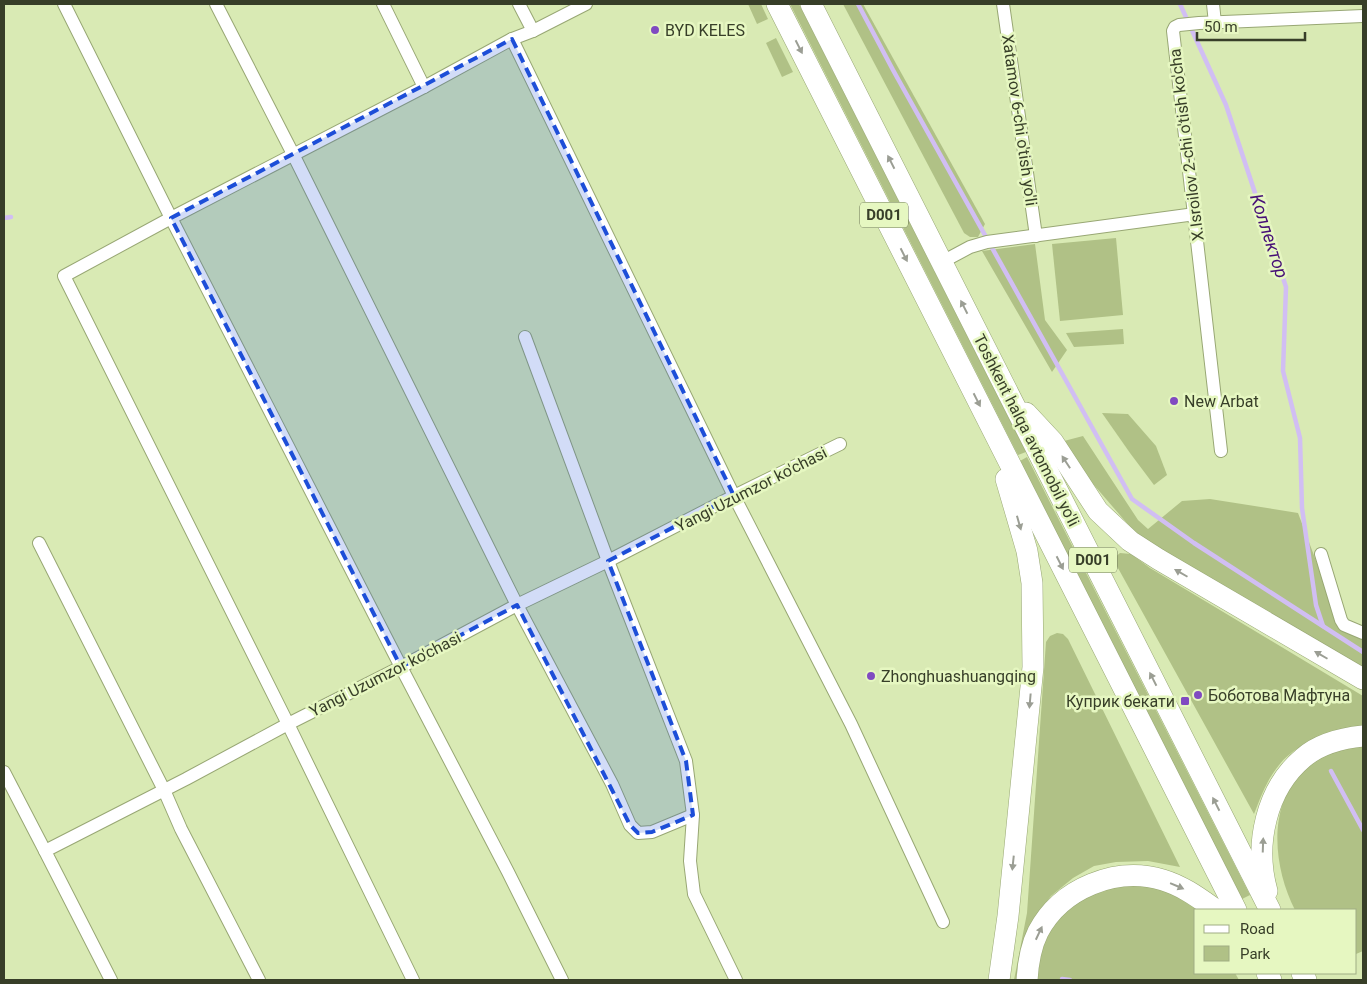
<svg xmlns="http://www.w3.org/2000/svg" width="1367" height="984" font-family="Roboto,sans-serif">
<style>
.green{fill:#b0c186}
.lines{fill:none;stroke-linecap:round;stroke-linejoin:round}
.stream{stroke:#d1bef3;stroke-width:4.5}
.minor-casing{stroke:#98a774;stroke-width:14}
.trunk-casing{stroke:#98a774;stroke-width:22}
.minor{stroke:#fff;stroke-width:12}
.trunk{stroke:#fff;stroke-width:21}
.oneway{fill:#9b9e94}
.marked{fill:#1d4ed8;fill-opacity:0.2;stroke:#1d4ed8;stroke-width:4;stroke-dasharray:10 6;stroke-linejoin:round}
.poi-dot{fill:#804ac1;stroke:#e6f7c1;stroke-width:2}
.labels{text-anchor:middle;stroke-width:5;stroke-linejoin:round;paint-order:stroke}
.shield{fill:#e6f7c1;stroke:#6c7656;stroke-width:1}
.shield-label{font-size:15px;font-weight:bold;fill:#373e28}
.poi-label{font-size:16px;fill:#373e28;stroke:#e6f7c1;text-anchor:start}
.street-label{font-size:16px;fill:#373e28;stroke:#e6f7c1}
.water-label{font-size:18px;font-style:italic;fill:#460f76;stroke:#e6f7c1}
</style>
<rect width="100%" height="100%" fill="#d9eab4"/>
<g class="green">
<path d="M748 4H761L768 19 757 24Z"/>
<path d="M790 4H799L1026 452 1018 455Z"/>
<path d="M843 4H863L985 224 978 237H970L964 233Z"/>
<path d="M776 38 793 72 782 77 766 43Z"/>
<path d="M1116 238 1123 315 1060 321 1052 244Z"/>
<path d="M1035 244 1045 320 1067 350 1052 372 982 251Z"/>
<path d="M1123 329 1124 344 1074 347 1066 333Z"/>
<path d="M1102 413 1128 414 1156 446 1167 475 1154 485 1130 453Z"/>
<path d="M1083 436 1138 520 1148 529 1182 501 1210 499 1298 513 1341 627 1363 638V670L1138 536 1081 470 1064 441Z"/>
<path d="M1027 457 1250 895 1242 899 1020 461Z"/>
<path d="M1120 553 1131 554 1150 568 1363 696V726C1333 729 1294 743 1276 769 1266 782 1260 799 1254 814L1113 559Z"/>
<path d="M1057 633 1063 634 1068 639 1180 867 1148 861 1116 862 1094 866 1073 878 1051 896 1032 921 1024 952 1019 980H1014L1027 913 1046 642 1050 636Z"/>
<path d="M1363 745V951L1356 954V910H1295C1274 869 1267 809 1301 772 1304 768 1309 766 1313 763 1317 760 1321 756 1326 754 1335 750 1353 747 1363 745Z"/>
<path d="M1117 884H1149L1179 894 1199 910H1196V973H1235L1239 980H1035L1044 940 1062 913 1087 894Z"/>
</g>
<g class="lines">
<g class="stream">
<path d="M858 4 893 70 1132 499 1194 543 1363 652"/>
<path d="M1180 4 1226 105 1286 287 1283 371 1300 438 1302 508 1316 605 1323 626"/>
<path d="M4 218 11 217"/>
<path d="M1331 771 1363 830"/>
<path d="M1062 979 1070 980"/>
</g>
<g class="minor-casing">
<g id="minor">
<path d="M64 4 171 218 401 667 508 872 562 980"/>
<path d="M216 4 293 154 517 605 612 784 630 825 638 833 652 832 693 815"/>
<path d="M383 4 424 87"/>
<path d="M519 4 533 31"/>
<path d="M1003 4 1036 236"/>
<path d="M1213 4 1215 23"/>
<path d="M512 39 734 496 851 724 943 922"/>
<path d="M942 262 970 247 987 242 1195 214"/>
<path d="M525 337 608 561 686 761 693 815 690 861 694 894 736 980"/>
<path d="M1221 451 1173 31 1175 27 1179 25 1199 23 1363 16"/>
<path d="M39 543 164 790 181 829 259 980"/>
<path d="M1321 554 1341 620 1344 625 1363 633"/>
<path d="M4 772 45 851"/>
<path d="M111 980 45 851 186 779 288 724 401 667 517 605 608 561 734 496 840 444"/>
<path d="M413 980 288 724 64 276 171 218 424 87 512 39 533 31 586 4"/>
</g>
</g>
<g class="trunk-casing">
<g id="trunk">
<path d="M777 4 1236 910"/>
<path d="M811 4 1270 910"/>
<path d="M1026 413 1053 442 1098 511 1130 541 1158 559 1363 679"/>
<path d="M1267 891C1254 845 1266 789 1303 758 1319 744 1343 738 1363 736"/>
<path d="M1267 973 1271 980"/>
<path d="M1302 973 1306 980"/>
<path d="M999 980 1008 916 1033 667 1032 583 1027 551 1006 479"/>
<path d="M1027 980C1028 964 1031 946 1038 932 1061 888 1116 866 1163 880 1183 886 1199 898 1216 910"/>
</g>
</g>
<use href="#minor" class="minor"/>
<use href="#trunk" class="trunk"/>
</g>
<defs><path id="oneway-solid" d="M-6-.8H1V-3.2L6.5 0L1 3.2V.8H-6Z" transform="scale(1.25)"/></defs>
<g class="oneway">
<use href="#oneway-solid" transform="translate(799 47) rotate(63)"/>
<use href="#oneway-solid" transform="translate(891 162) rotate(-117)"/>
<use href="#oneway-solid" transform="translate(904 255) rotate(63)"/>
<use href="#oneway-solid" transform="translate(964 307) rotate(-117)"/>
<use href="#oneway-solid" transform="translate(977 400) rotate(63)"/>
<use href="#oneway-solid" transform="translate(1066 462) rotate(-123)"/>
<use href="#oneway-solid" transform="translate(1019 523) rotate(74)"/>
<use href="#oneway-solid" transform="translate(1060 563) rotate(63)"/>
<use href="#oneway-solid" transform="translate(1181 573) rotate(-150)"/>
<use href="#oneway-solid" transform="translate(1321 655) rotate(-150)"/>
<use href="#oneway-solid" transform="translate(1153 679) rotate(-117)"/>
<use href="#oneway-solid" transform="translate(1030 701) rotate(95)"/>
<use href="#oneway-solid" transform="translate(1216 804) rotate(-117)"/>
<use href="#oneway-solid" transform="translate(1263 845) rotate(-88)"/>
<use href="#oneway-solid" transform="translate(1013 863) rotate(96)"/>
<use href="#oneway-solid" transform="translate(1177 886) rotate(23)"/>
<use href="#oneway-solid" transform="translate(1039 933) rotate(-65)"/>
</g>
<path class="marked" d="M512 39 734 496 608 561 686 761 693 815 652 832 638 833 630 825 517 605 401 667 171 218Z"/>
<g class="poi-dot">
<circle cx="655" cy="30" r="5"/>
<circle cx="1174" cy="401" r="5"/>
<circle cx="871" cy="676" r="5"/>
<circle cx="1198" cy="695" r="5"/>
<rect x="1180" y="696" width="10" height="10" rx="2.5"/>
</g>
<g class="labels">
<g class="shield">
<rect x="860" y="202.5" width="48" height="25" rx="4"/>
<rect x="1069" y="547.5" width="48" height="25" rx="4"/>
</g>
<g class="shield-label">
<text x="884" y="220">D001</text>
<text x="1093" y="565">D001</text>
</g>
<g class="poi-label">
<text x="665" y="36">BYD KELES</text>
<text x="1184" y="407">New Arbat</text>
<text x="881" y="682">Zhonghuashuangqing</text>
<text x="1208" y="701">Боботова Мафтуна</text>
<text x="1175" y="707" text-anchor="end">Куприк бекати</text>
</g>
<g class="street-label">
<text transform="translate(1020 120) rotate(82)" y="6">Xatamov 6-chi o'tish yo'li</text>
<text transform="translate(1186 145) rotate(-97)" y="6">X.Isroilov 2-chi o'tish ko'cha</text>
<text transform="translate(1027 430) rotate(63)" y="6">Toshkent halqa avtomobil yo'li</text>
<text transform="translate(751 489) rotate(-27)" y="6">Yangi Uzumzor ko'chasi</text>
<text transform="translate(385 674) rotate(-27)" y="6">Yangi Uzumzor ko'chasi</text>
</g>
<g class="water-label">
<text transform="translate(1269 236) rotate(72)" y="6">Коллектор</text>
</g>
</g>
<rect width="1367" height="984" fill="none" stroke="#373e28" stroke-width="10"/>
<rect x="1194" y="909" width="162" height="65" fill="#e6f7c1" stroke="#a0ad84"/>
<rect x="1204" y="925" width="25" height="8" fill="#ffffff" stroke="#a0ad84"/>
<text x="1240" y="934" font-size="15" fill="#373e28">Road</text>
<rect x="1204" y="946" width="25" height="15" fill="#b0c186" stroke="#a0ad84"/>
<text x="1240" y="959" font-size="15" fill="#373e28">Park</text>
<path d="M1197 32v8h108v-8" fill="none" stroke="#373e28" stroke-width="2.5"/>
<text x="1204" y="32" font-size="15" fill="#373e28" stroke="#e6f7c1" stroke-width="4" paint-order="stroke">50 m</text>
</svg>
